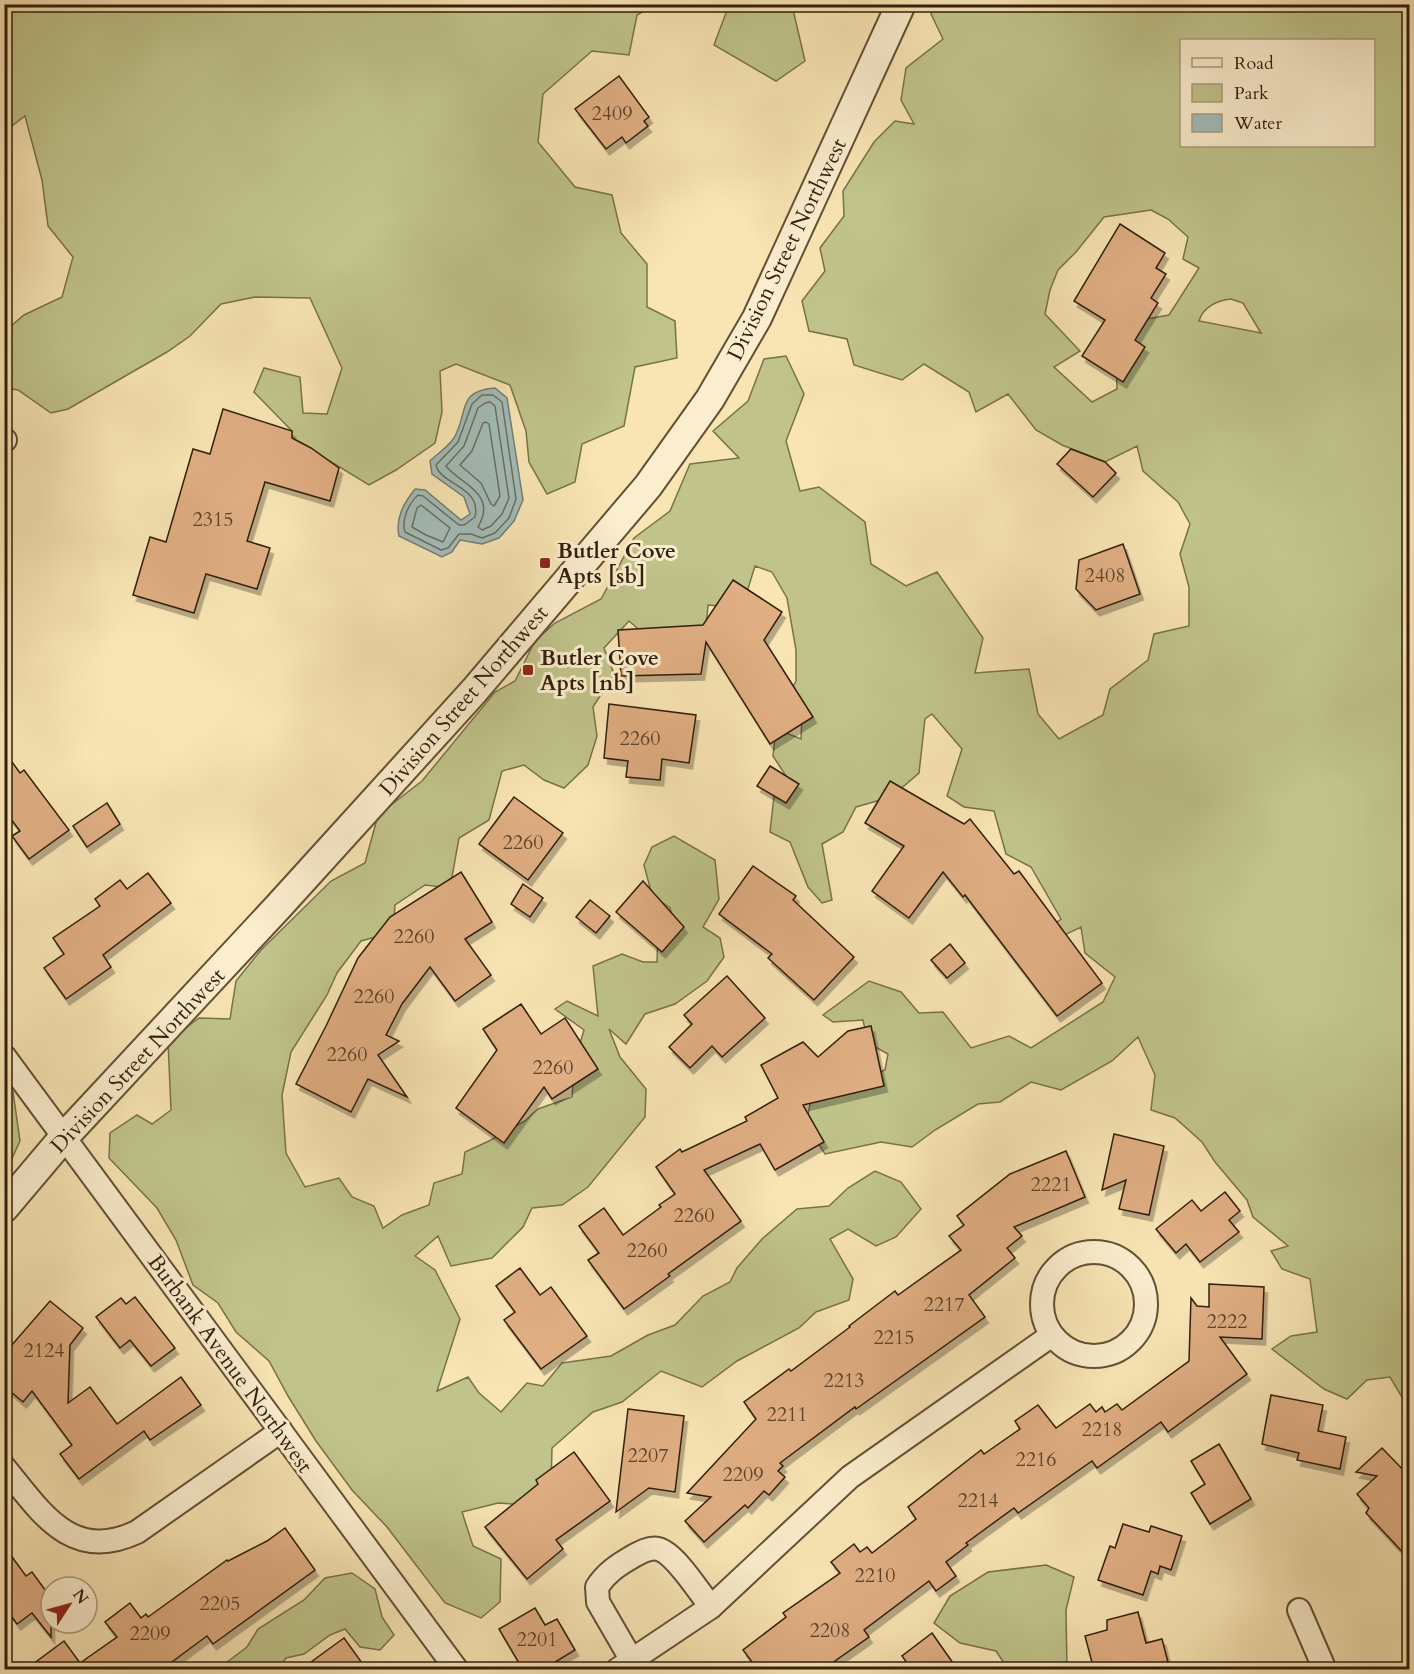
<svg xmlns="http://www.w3.org/2000/svg" width="1414" height="1674" font-family="Cardo,serif">
<style>
.green{fill:#c0c48b;stroke:#78724a;stroke-width:1.5;fill-rule:evenodd}
.water{fill:#a3bcb8;stroke:#757d72;stroke-width:1.5}
.lines{fill:none;stroke-linecap:round;stroke-linejoin:round}
.shore{stroke:#6a6e61;stroke-width:1.5}
.building{fill:#e0ae83;stroke:#311f0a;stroke-width:1.5;filter:url(#shadow)}
.minor-casing{stroke:#635034;stroke-width:26}
.tertiary-casing{stroke:#635034;stroke-width:32}
.minor{stroke:#fbeece;stroke-width:22}
.tertiary{stroke:#fbeece;stroke-width:28}
.poi-dot{fill:#8f2418;stroke:#fbeece;stroke-width:2}
.labels{text-anchor:middle;stroke-width:6;stroke-linejoin:round;paint-order:stroke}
.number-label{font-size:20px;fill:#5d4328}
.street-label{font-size:22px;fill:#311f0a;stroke:#fbeece}
.poi-label{font-size:22px;font-weight:bold;fill:#311f0a;stroke:#fbeece;text-anchor:start}
</style>
<defs>
<filter id="shadow"><feDropShadow dx="3.5" dy="6" stdDeviation="0" flood-color="#0004"/></filter>
</defs>
<rect width="100%" height="100%" fill="#f9e5b4"/>
<filter id="stains"><feTurbulence type="fractalNoise" baseFrequency=".00333" numOctaves="4"/><feColorMatrix values="0 0 0 0 .2 0 0 0 0 .09 0 0 0 0 .02 0 0 0 .5 -.17"/></filter>
<radialGradient id="worn" r=".72"><stop offset=".6" stop-color="#630" stop-opacity="0"/><stop offset="1" stop-color="#630" stop-opacity=".3"/></radialGradient>
<g class="green">
<path d="M5 4 655 5 637 15 629 55 592 51 543 94 538 142 575 187 612 195 621 233 647 264V307L675 321 677 358 635 367 624 426 582 444 575 482 547 494 529 462 526 431 510 385 456 364 440 371 442 412 435 443 396 470 369 485 292 438V431L254 392 264 368 300 377 303 413 327 414 342 368 310 298 255 297 221 304 190 336 167 352 68 409 51 413 18 390 5 388V331L24 315 62 297 73 257 48 226 42 180 25 116 5 131Z"/>
<path d="M729 5H792L805 61 776 81 714 45Z"/>
<path d="M936 5H1409V1409L1390 1377 1367 1380 1347 1399 1324 1389 1272 1349 1291 1336 1317 1332 1310 1279 1282 1269 1271 1251 1288 1246 1253 1217 1247 1200 1215 1162 1202 1142 1175 1118 1151 1110 1155 1075 1138 1037 1112 1061 1061 1090 1031 1082 1000 1102 978 1104 935 1130 912 1147 881 1142 825 1154 806 1125 811 1099 885 1070 888 1054 868 1043 863 1020 833 1022 823 1015 869 981 901 992 919 1013 943 1012 971 1048 1009 1036 1031 1048 1103 1002 1115 977 1085 953 1081 927 1043 945 1037 937 1061 919 1031 867 1006 854 994 811 964 807 947 796 962 749 932 714 925 719 919 773 891 797 856 807 843 832 822 844 832 900 822 903 808 887 790 842 770 832 774 796 790 782 773 756 776 729 801 739 802 716 787 698 796 681V650L787 598 772 572 755 566 747 592 734 607 708 605 705 639 651 640 629 621 604 648 614 674 593 707 597 736 588 765 564 788 544 780 524 765 502 771 489 820 459 838 450 888 425 885 395 905 393 932 361 941 337 973 327 995 291 1052 282 1095 286 1153 305 1187 339 1178 352 1197 374 1206 383 1228 402 1215 429 1205 434 1183 462 1174 465 1152 489 1141 525 1121 538 1109 572 1097 575 1060 584 1030 555 1009 567 1001 598 1016 593 966 622 954 643 962H657L658 925 673 919 670 908 652 895 644 865 652 847 674 836 715 860 719 899 703 927 720 938 724 957 707 981 675 1004 645 1014 626 1044 609 1029 620 1057 646 1089 645 1117 588 1187 562 1205 532 1208 523 1227 492 1258 451 1266 438 1236 415 1256 435 1270 460 1319 437 1391 468 1377 479 1393 501 1412 527 1383 543 1386 562 1363 611 1356 648 1335 675 1325 703 1296 730 1282 737 1268 762 1239 797 1209 829 1206 848 1188 875 1171 901 1182 921 1209 896 1237 876 1246 848 1229 830 1239 853 1279 849 1300 816 1312 799 1328 737 1361 702 1387 661 1371 622 1402 593 1412 552 1448 551 1487 528 1505 498 1503 462 1512 473 1546 501 1559 500 1602 481 1618 445 1603 387 1527 352 1490 316 1441 288 1396 269 1361 236 1332 218 1303 193 1285 176 1240 157 1208 109 1158 110 1133 137 1115 152 1124 171 1110 168 1041 199 1018 230 1019 236 981 261 950 331 881 365 863 378 815 422 781 495 692 515 681 535 641 555 623 601 599 634 538 670 511 690 464 739 458 713 431 748 401 764 359 786 356 804 394 786 441 800 491 819 487 865 522 871 564 906 586 937 572 983 638 975 673 1029 669 1038 714 1059 739 1103 715 1110 689 1148 660 1154 634 1189 626V587L1180 554 1190 524 1178 502 1143 471 1137 446 1105 462 1062 445 1036 430 1008 394 976 412 969 392 924 364 902 380 854 365 847 339 809 331 802 301 825 271 820 248 844 216 843 191 874 142 895 121 914 124 901 100 906 68 943 39 931 14ZM1182 40H1374V146H1182ZM1151 210 1168 219 1188 237 1183 259 1199 268 1169 315 1141 320 1116 356 1117 389 1092 402 1054 367 1080 351 1045 314 1050 290 1058 270 1076 252 1104 217ZM1231 299 1243 303 1261 333 1199 321C1203 307 1218 300 1231 299Z"/>
<path d="M5 1082 13 1092 20 1141 5 1174Z"/>
<path d="M1046 1565 1074 1577 1066 1610 1067 1669H1008L996 1651 960 1643 934 1623 950 1596 988 1572Z"/>
<path d="M352 1573 375 1589 382 1617 394 1635 380 1650 360 1647 345 1629 330 1635 304 1654 286 1658 278 1669H218L247 1647 258 1629 304 1600 325 1578Z"/>
</g>
<path class="water" d="M495 388 507 398 523 500 514 521 499 538 482 544 460 540 452 552 442 557 399 536C395 518 404 503 415 489L425 490 461 520 470 514 464 497 432 474 430 461C437 454 448 447 454 438 469 412 456 391 495 388Z"/>
<g class="lines">
<g class="shore">
<path d="M482 395H493L502 402 516 499 509 518 495 533 482 538 471 534H459L448 548 441 550 405 532C401 520 409 503 418 495L423 496 459 525H464L475 517C482 486 440 485 436 465L458 442 472 404Z"/>
<path d="M490 402 495 406 509 498 502 514 491 526 482 530 478 527C498 493 461 485 446 466L464 446 478 408 485 403Z"/>
<path d="M486 422 489 424 500 496 494 506 491 504 481 483 460 465 472 451 483 423Z"/>
<path d="M421 505 450 528 443 542 426 535 412 527 417 508Z"/>
</g>
</g>
<g class="building">
<path d="M619 76 649 117 644 121 648 126 626 143 622 137 606 149 575 109Z"/>
<path d="M1120 224 1165 253 1156 268 1166 274 1151 298 1158 303 1135 340 1145 347 1123 382 1082 356 1105 320 1074 301Z"/>
<path d="M223 409 292 431V438L311 448 339 468 330 501 265 482 247 541 270 548 257 589 206 574 194 613 133 595 150 537 166 542 193 449 210 454Z"/>
<path d="M1071 449 1105 462 1116 473 1093 497 1057 464Z"/>
<path d="M1123 544 1140 594 1096 610 1076 589 1079 560Z"/>
<path d="M733 580 782 612 764 640 813 717 770 744 706 642 701 674 621 676 618 630 703 625Z"/>
<path d="M609 704 696 715 689 763 662 759 660 780 626 777 628 761 604 758Z"/>
<path d="M4 751 20 773 24 770 69 830 29 859 12 836 20 831 4 810Z"/>
<path d="M770 766 799 784 786 803 757 786Z"/>
<path d="M890 781 964 824 970 819 1014 874 1019 871 1102 983 1057 1016 965 895 963 897 943 872 909 918 872 891 904 846 865 823Z"/>
<path d="M514 797 563 833 528 880 479 844Z"/>
<path d="M107 803 120 824 87 847 73 826Z"/>
<path d="M753 866 796 896 793 900 854 957 814 1000 768 958 772 954 719 914Z"/>
<path d="M461 872 492 922 465 939 491 975 455 1001 430 967 402 1004 386 1035 399 1041 378 1055 407 1097 368 1079 351 1112 296 1084 326 1026 358 958 390 917Z"/>
<path d="M148 873 171 903 103 955 111 967 66 999 44 968 64 954 53 938 100 906 95 899 120 880 127 889Z"/>
<path d="M643 881 684 927 662 952 616 912Z"/>
<path d="M523 884 543 898 530 917 511 904Z"/>
<path d="M590 900 610 916 596 933 576 917Z"/>
<path d="M950 944 965 963 947 978 931 960Z"/>
<path d="M727 976 765 1018 722 1057 712 1046 690 1068 669 1047 692 1024 684 1015Z"/>
<path d="M521 1004 541 1034 565 1018 598 1069 552 1099 544 1087 504 1143 456 1108 497 1050 483 1029Z"/>
<path d="M871 1026 884 1086 803 1105 824 1142 775 1170 760 1144 704 1170 741 1221 668 1274 670 1276 624 1309 588 1260 599 1253 579 1226 604 1208 623 1235 661 1207 659 1205 675 1194 656 1167 680 1149 682 1152 747 1121 745 1117 778 1098 761 1065 803 1042 818 1057 848 1031Z"/>
<path d="M1114 1134 1164 1146 1149 1215 1119 1209 1126 1180 1102 1190Z"/>
<path d="M1066 1151 1085 1197 1014 1227 1022 1236 1007 1248 1015 1258 969 1295 985 1317 856 1409 855 1407 780 1463 783 1466 778 1471 785 1477 769 1495 764 1491 748 1508 745 1505 704 1542 685 1521 711 1497 687 1493 756 1419 744 1402 789 1369 791 1371 850 1327 849 1326 895 1291 898 1295 961 1250 949 1236 964 1225 957 1216 1010 1174Z"/>
<path d="M1225 1192 1240 1211 1229 1220 1239 1232 1200 1262 1186 1244 1176 1253 1156 1229 1192 1200 1201 1211Z"/>
<path d="M520 1268 540 1295 551 1287 587 1336 541 1369 504 1320 515 1312 496 1286Z"/>
<path d="M1209 1284 1264 1287 1262 1339 1220 1337 1247 1374 1168 1432 1161 1422 1097 1468 1092 1461 1018 1513 1014 1508 966 1543 968 1545 946 1562 956 1576 936 1591 929 1581 864 1630 869 1637 822 1670H758L743 1650 786 1617 783 1613 840 1573 831 1562 854 1544 860 1552 867 1547 872 1553 916 1519 908 1507 981 1450 984 1454 1020 1429 1015 1421 1038 1405 1056 1428 1090 1404 1096 1412 1102 1407 1105 1412 1117 1404 1122 1410 1189 1361 1191 1298 1197 1306 1209 1307Z"/>
<path d="M135 1297 175 1348 151 1366 130 1340 120 1348 96 1317 121 1298 126 1304Z"/>
<path d="M50 1301 83 1328 70 1345 68 1403 90 1387 117 1424 181 1377 201 1405 150 1440 144 1431 79 1479 60 1454 72 1445 32 1391 23 1402 4 1386V1354Z"/>
<path d="M1271 1395 1323 1405 1318 1431 1346 1437 1340 1469 1297 1460 1299 1453 1262 1444Z"/>
<path d="M628 1409 684 1416 675 1492 649 1488 616 1512Z"/>
<path d="M1219 1444 1251 1499 1210 1524 1191 1493 1205 1484 1191 1461Z"/>
<path d="M1382 1448 1410 1477V1560L1366 1513 1369 1508 1357 1494 1377 1476 1356 1472Z"/>
<path d="M574 1452 610 1501 556 1540 563 1549 527 1579 485 1527 538 1484 536 1480Z"/>
<path d="M1123 1524 1149 1532 1151 1526 1182 1536 1171 1570 1160 1566 1158 1574 1151 1571 1143 1595 1098 1580 1110 1546 1115 1548Z"/>
<path d="M285 1528 315 1570 213 1644 207 1636 161 1670H25L64 1641 80 1663 117 1637 105 1622 130 1603 141 1618 146 1614 148 1617 227 1560 228 1561 267 1541Z"/>
<path d="M4 1546 26 1576 32 1572 51 1598V1637L32 1613 17 1624 4 1606Z"/>
<path d="M535 1608 545 1625 557 1619 575 1650 542 1670H523L499 1629Z"/>
<path d="M1138 1612 1146 1643 1162 1639 1170 1670H1094L1085 1636 1107 1630V1620Z"/>
<path d="M932 1633 941 1646 958 1670H912L902 1656Z"/>
<path d="M344 1638 367 1670H300Z"/>
</g>
<g class="lines">
<g class="minor-casing">
<g id="minor">
<path d="M4 440H5"/>
<path d="M4 1056 457 1670"/>
<circle cx="1094" cy="1304" r="52"/>
<path d="M4 1467C41 1512 71 1563 137 1532L281 1431"/>
<path d="M1299 1610 1325 1670"/>
<path d="M631 1659 598 1602 597 1587C606 1573 618 1565 632 1557 639 1553 649 1547 658 1549 675 1553 699 1592 711 1607"/>
<path d="M617 1670 711 1607 850 1477 1052 1335"/>
</g>
</g>
<g class="tertiary-casing">
<path id="tertiary" d="M4 1208 64 1137 278 907 474 691 648 486 710 399 757 318 901 4"/>
</g>
<use href="#minor" class="minor"/>
<use href="#tertiary" class="tertiary"/>
</g>
<g class="poi-dot">
<rect x="539" y="557" width="12" height="12" rx="3"/>
<rect x="522" y="664" width="12" height="12" rx="3"/>
</g>
<g class="labels">
<g class="number-label">
<text x="612" y="120">2409</text>
<text x="213" y="526">2315</text>
<text x="1105" y="582">2408</text>
<text x="640" y="745">2260</text>
<text x="523" y="849">2260</text>
<text x="414" y="943">2260</text>
<text x="374" y="1003">2260</text>
<text x="347" y="1061">2260</text>
<text x="553" y="1074">2260</text>
<text x="1051" y="1191">2221</text>
<text x="694" y="1222">2260</text>
<text x="647" y="1257">2260</text>
<text x="944" y="1311">2217</text>
<text x="1227" y="1328">2222</text>
<text x="894" y="1344">2215</text>
<text x="44" y="1357">2124</text>
<text x="844" y="1387">2213</text>
<text x="787" y="1421">2211</text>
<text x="1102" y="1436">2218</text>
<text x="648" y="1462">2207</text>
<text x="1036" y="1466">2216</text>
<text x="743" y="1481">2209</text>
<text x="978" y="1507">2214</text>
<text x="875" y="1582">2210</text>
<text x="220" y="1610">2205</text>
<text x="830" y="1637">2208</text>
<text x="150" y="1640">2209</text>
<text x="537" y="1646">2201</text>
</g>
<g class="street-label">
<text transform="translate(786 249) rotate(-64)" y="8">Division Street Northwest</text>
<text transform="translate(463 700) rotate(-49)" y="8">Division Street Northwest</text>
<text transform="translate(137 1060) rotate(-47)" y="8">Division Street Northwest</text>
<text transform="translate(231 1363) rotate(54)" y="8">Burbank Avenue Northwest</text>
</g>
<g class="poi-label">
<text x="557" y="558">Butler Cove<tspan x="557" dy="25">Apts [sb]</tspan></text>
<text x="540" y="665">Butler Cove<tspan x="540" dy="25">Apts [nb]</tspan></text>
</g>
</g>
<rect width="1414" height="1674" fill="none" stroke="#f9e5b4" stroke-width="24"/>
<rect x="6" y="6" width="1402" height="1662" fill="none" stroke="#311f0a" stroke-width="3"/>
<rect x="12" y="12" width="1390" height="1650" fill="none" stroke="#311f0a" stroke-width="1.5"/>
<rect x="1180" y="39" width="195" height="108" fill="#fbeece" stroke="#aa9b80" stroke-width="1.5"/>
<rect x="1192" y="58" width="30" height="9" fill="#fbeece" stroke="#aa9b80" stroke-width="1.5"/>
<text x="1234" y="69" font-size="18" fill="#311f0a">Road</text>
<rect x="1192" y="84" width="30" height="18" fill="#c0c48b" stroke="#aa9b80" stroke-width="1.5"/>
<text x="1234" y="99" font-size="18" fill="#311f0a">Park</text>
<rect x="1192" y="114" width="30" height="18" fill="#a3bcb8" stroke="#aa9b80" stroke-width="1.5"/>
<text x="1234" y="129" font-size="18" fill="#311f0a">Water</text>
<g transform="translate(69 1605) rotate(54)"><circle r="28" fill="#fbeece" stroke="#aa9b80" stroke-width="1.5"/>
<path d="M0-4.5L10 22L0 15L-10 22Z" fill="#8f2418"/>
<text y="-9" font-size="16" font-weight="bold" text-anchor="middle" fill="#311f0a">N</text>
</g>
<rect width="100%" height="100%" filter="url(#stains)"/>
<rect width="100%" height="100%" fill="url(#worn)"/>
</svg>
